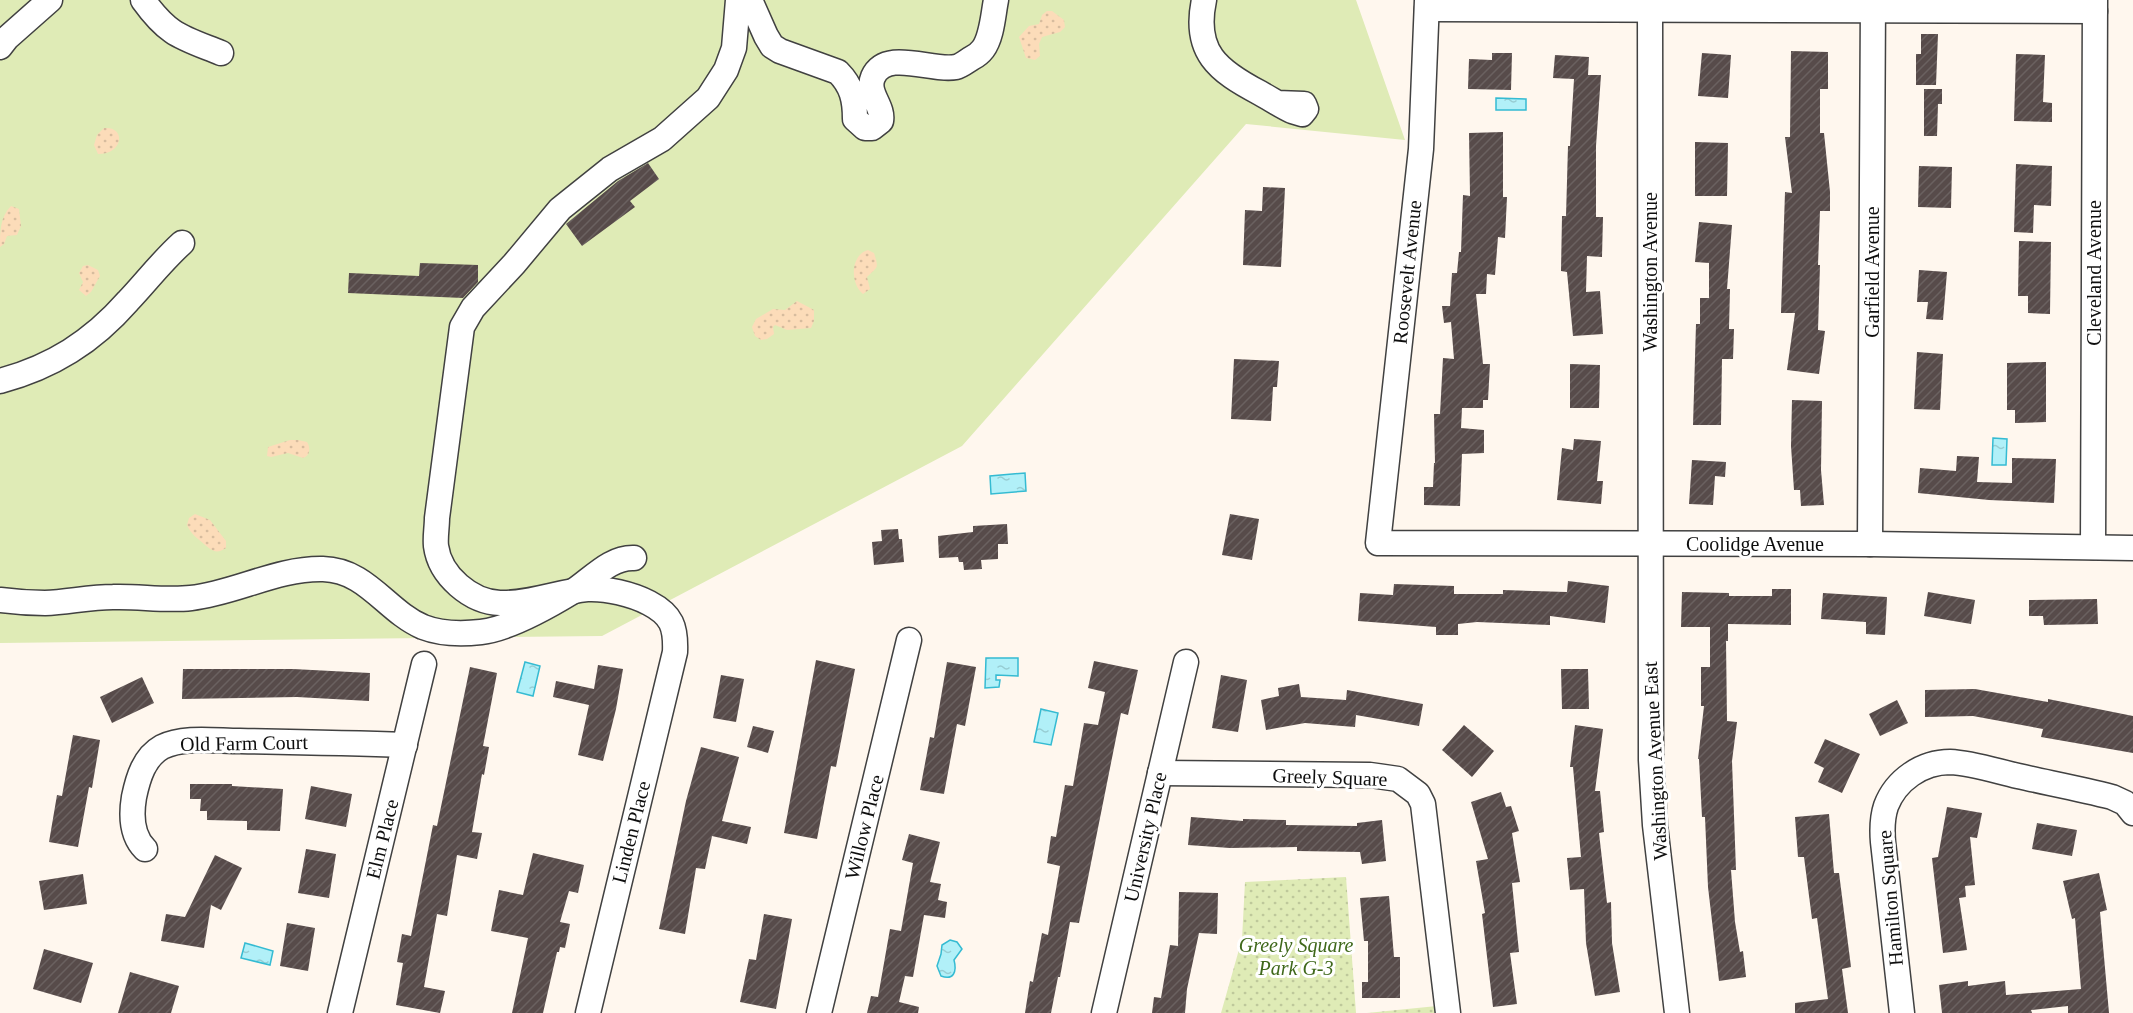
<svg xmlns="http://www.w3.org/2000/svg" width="2133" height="1013" font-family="Georgia,serif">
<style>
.grass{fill:#dfebb6}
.sand{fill:url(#sand-dots)}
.park{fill:url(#park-dots)}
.water{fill:url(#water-ripples);stroke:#35bbd2;stroke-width:1.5}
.building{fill:url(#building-hatch)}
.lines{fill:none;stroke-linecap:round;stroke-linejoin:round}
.minor-casing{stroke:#414141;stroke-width:27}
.minor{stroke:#fff;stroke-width:24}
.labels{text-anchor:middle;stroke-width:6;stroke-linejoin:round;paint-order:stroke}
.street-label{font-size:20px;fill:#0e0e0e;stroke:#fff}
.park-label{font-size:20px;font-style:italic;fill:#3f681b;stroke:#fff}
</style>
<defs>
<pattern id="sand-dots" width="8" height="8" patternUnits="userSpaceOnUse" patternTransform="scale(1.5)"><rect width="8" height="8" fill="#fcdcb9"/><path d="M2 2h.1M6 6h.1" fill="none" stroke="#d7bc9e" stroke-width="1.8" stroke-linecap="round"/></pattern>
<pattern id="park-dots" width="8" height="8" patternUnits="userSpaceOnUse" patternTransform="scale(1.5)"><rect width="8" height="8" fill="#dfebb6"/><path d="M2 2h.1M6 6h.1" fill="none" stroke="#bec89b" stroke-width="1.8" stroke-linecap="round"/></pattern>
<pattern id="water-ripples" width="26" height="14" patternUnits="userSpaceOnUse" patternTransform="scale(1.5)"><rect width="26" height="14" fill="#b1f0f8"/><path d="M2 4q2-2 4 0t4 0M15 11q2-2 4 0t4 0" fill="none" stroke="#97cdd3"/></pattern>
<pattern id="building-hatch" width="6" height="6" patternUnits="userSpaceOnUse" patternTransform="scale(1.5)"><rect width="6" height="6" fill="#574b4a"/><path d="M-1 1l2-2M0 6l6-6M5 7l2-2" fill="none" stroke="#6a6160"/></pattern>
</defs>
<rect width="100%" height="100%" fill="#fff7ee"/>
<path class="grass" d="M0 0H1356L1405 140 1246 124 962 446 602 636 0 643Z"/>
<g class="sand">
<path d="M1047 11H1052L1064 20 1065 27 1060 32 1042 37 1039 44 1040 56 1035 60 1026 58 1019 37 1029 26 1039 24 1042 15Z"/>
<path d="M104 128C126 126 124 154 98 154L94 145 97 135Z"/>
<path d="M11 206 19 209 21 226 17 235 7 236 4 244 0 247C0 232 0 217 11 206Z"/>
<path d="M868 250 874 253C879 269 878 266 867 277L870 289 863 294C850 284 850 255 868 250Z"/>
<path d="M88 265 98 270 100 276 91 292 86 296 79 290 83 282 79 273 83 266Z"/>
<path d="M797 301 814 310V321L811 328 787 330 775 325 773 327 774 334 767 339 761 340 755 336 752 327 756 319 773 309 785 310Z"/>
<path d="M290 440H298L307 442C311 448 310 456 303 458L288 453 271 457 267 456 268 447Z"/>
<path d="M195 514 210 520 226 541V548C216 555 211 550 204 544 197 538 191 534 187 525L189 518Z"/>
</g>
<g class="park">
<path d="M1346 877 1356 1013H1221L1242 939 1245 882Z"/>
<path d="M1447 1005 1448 1013H1367Z"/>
</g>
<g class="water">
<path d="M1496 98 1526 99V110H1496Z"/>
<path d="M1993 438 2007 439 2006 465H1992Z"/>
<path d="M1025 473 1026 491 991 494 990 476Z"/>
<path d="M986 658H1018V676L996 675V680H1000L999 687 985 688Z"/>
<path d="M525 662 540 666 533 696 517 692Z"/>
<path d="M1041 709 1058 713 1051 745 1034 742Z"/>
<path d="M950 940 957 942 962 949 954 960C957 971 954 981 941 976L937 966 941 954 942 945Z"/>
<path d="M245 943 273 951 270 965 241 958Z"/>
</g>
<g class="building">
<path d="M1921 34H1938L1936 85H1916V54H1921Z"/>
<path d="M1791 51 1828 52V89H1820V133H1824L1830 192V211H1820L1818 265H1820L1818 330 1825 331 1819 374 1787 370 1795 313H1781L1785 192 1792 193 1785 137H1790Z"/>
<path d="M1492 53H1512L1511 90 1468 89 1469 59 1492 60Z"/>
<path d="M1702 53 1731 55 1728 98 1698 96Z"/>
<path d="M2016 54 2045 55 2043 102 2052 103V122L2014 121Z"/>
<path d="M1555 55 1589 57 1588 75H1601L1596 146V217H1603L1602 257 1587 256 1586 292 1600 291 1603 334 1573 336 1567 272 1561 271 1562 216H1566L1568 146H1570L1574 79 1553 78Z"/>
<path d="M1924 89H1942V104H1938L1937 136H1924Z"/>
<path d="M1503 132V197H1507L1505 238 1498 237 1495 275 1487 274 1486 294H1476L1483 364H1490L1488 400H1483V408H1462L1461 428 1484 430V453L1462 454 1460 506 1424 505V487H1433L1434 463H1435L1434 414H1440L1443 358 1454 359 1451 322 1444 323 1442 306H1450L1452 273H1457L1459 252H1461L1463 195 1470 196 1469 133Z"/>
<path d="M1695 142 1728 143 1727 196H1695Z"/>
<path d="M648 163 659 179 630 201 635 207 582 246 566 224 618 181Z"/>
<path d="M2016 164 2052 166 2051 206 2034 205 2033 233 2014 232Z"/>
<path d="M1919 166 1952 167 1951 208 1918 207Z"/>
<path d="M1263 187 1285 188 1281 267 1243 265 1245 210 1262 211Z"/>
<path d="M1699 222 1732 225 1727 289H1730L1729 329H1734L1733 359H1722L1721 425H1693L1696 324H1700V298H1709V263L1695 262Z"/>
<path d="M2019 241 2051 242 2050 314 2028 313V296H2018Z"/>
<path d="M420 263 478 265V282L463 298 348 293 349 273 419 276Z"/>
<path d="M1919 270 1947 272 1943 320 1926 319 1928 302H1917Z"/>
<path d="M1917 352 1943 354 1940 410 1914 409Z"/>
<path d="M1234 359 1279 361 1277 387H1273L1271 421 1231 419Z"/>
<path d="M2046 362V422L2015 423V410H2007V363Z"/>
<path d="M1570 364 1600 365 1599 408H1570Z"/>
<path d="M1792 400 1822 401 1821 470 1824 505 1801 506 1800 490H1794L1791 446Z"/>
<path d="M1574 439 1601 441 1597 481H1603L1601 504 1557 500 1562 448 1573 450Z"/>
<path d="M1957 456 1979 457 1977 482 2012 483V458L2056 459 2054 503 1989 500 1918 493 1920 468 1956 471Z"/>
<path d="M1692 460 1726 462 1725 477 1715 476 1713 505 1689 504Z"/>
<path d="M1230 514 1259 519 1252 560 1222 555Z"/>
<path d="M1007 524 1008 544H998V559L981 560 982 569 964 570 963 562H959L958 557 939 558 938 536 973 532V526Z"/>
<path d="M898 529 899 539H902L904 562 874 565 872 542 882 541 881 530Z"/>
<path d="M1568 581 1609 586 1605 623 1550 616V625L1477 622 1458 624V635H1436V627L1358 621 1360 593 1393 595 1394 584 1454 586V594H1503V590L1567 592Z"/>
<path d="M1772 589H1791V625L1728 624V641H1726L1727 721 1737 722 1732 761 1736 870H1731L1735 922 1740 952 1743 951 1746 977 1719 981 1708 887 1705 817H1702L1699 759H1698L1704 706H1701V667H1710V627H1681L1682 592 1729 593V596H1772Z"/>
<path d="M1928 592 1975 600 1971 624 1924 616Z"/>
<path d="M1823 593 1887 597 1885 635 1866 634V622L1821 619Z"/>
<path d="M2097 599 2098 624 2044 625 2043 616H2029V600Z"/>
<path d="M816 660 855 669 836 767 831 766 817 839 784 833Z"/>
<path d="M1094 661 1138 670 1128 715 1121 713 1079 923 1070 922 1060 977H1058L1051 1013H1025L1030 981 1033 982 1042 933 1048 935 1060 866 1047 863 1051 836 1056 837 1065 785 1073 786 1084 723 1098 725 1105 692 1088 688Z"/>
<path d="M947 662 976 667 965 726 957 724 944 794 920 790 930 737 934 738Z"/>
<path d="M598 665 623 669 616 709 603 761 578 755 589 705 553 697 556 681 594 689Z"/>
<path d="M470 667 497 673 483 746 489 747 484 775 482 774 472 832 482 833 477 859 457 855 447 916 437 914 424 987 445 991 440 1013 396 1005 403 963 397 962 402 934 411 936 433 825 437 826Z"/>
<path d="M183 669H293L370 673 369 701 297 697 182 699Z"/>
<path d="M1561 669H1588L1589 709H1562Z"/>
<path d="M721 675 744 679 736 722 713 718Z"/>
<path d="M1221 675 1247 680 1238 732 1212 728Z"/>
<path d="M142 677 154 703 112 723 100 697Z"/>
<path d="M1299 684 1301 697 1346 700 1347 690 1423 704 1419 726 1356 715 1355 727 1305 723 1266 730 1261 700 1279 696 1278 688Z"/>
<path d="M1975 689 2048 702V699L2133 716V753L2041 737 2043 729 1973 716 1925 717V690Z"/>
<path d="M1897 700 1908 723 1880 736 1869 714Z"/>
<path d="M1464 725 1494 751 1472 777 1442 750Z"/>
<path d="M1575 725 1603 729 1595 791H1600L1604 832 1599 833 1607 903 1611 902 1612 943 1620 992 1595 996 1586 943 1584 889 1570 890 1567 858 1581 857 1573 767H1570Z"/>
<path d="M753 726 774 731 768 753 747 747Z"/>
<path d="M73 735 100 740 92 788 89 787 78 847 49 842 57 795 62 796Z"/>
<path d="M1825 739 1860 754 1842 793 1818 782 1824 768 1814 763Z"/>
<path d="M701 747 739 757 722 821 751 827 747 844 712 836 705 869 696 868 685 934 659 929 686 801Z"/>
<path d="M190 784H232V786L283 789 280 831 247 830V821L207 820V811H200L201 799H190Z"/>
<path d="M311 786 352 794 346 827 305 819Z"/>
<path d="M1501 792 1506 807 1511 806 1519 831 1512 833 1520 882 1512 883 1519 952 1510 953 1517 1004 1493 1007 1482 914 1485 913 1476 861 1488 859 1471 802Z"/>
<path d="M1947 807 1982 813 1977 838 1970 837 1975 885 1965 886 1966 897 1959 898 1967 950 1943 953 1932 858 1938 857Z"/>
<path d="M1829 814 1834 873H1839L1851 967 1842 969 1848 1013H1795V1003L1828 999 1817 918 1812 919 1804 857H1798L1795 817Z"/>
<path d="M1191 817 1243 821V819L1286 820V825L1357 826V823L1382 820 1386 861 1362 864 1360 852 1297 851V847L1230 848 1188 845Z"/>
<path d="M2037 823 2077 830 2072 856 2032 849Z"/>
<path d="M909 834 940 842 930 882 941 884 938 900 947 902 945 918 924 915 913 977 905 976 899 1002 919 1007 918 1013H867L871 996 878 997 890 929 901 931 913 863 902 860Z"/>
<path d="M306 849 336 854 329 898 298 893Z"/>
<path d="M533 853 584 865 578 893 569 891 560 922 570 924 565 948 560 947 559 952H557L543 1013H512L528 938 491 931 499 890 523 895Z"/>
<path d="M215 855 242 868 221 910 211 905 204 948 161 941 166 914 185 917Z"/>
<path d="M2099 873 2107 910 2100 912 2109 1013H2068V1006L2031 1010 2032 1013H1942L1939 985 1968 981V986L2005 981 2006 995 2081 989 2075 918 2072 919 2063 881Z"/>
<path d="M83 874 87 904 44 910 39 881Z"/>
<path d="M1179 892 1218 893 1217 934 1199 933 1187 989 1185 1013H1152L1154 997 1161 998 1170 945 1178 946Z"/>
<path d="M1389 896 1394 957H1400V998H1362V982H1368V941H1364L1360 898Z"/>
<path d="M764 914 792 919 776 1009 740 1002 749 959 756 960Z"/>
<path d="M287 923 315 928 308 971 280 966Z"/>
<path d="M44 949 93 963 81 1003 33 989Z"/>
<path d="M130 972 179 986 171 1013H118Z"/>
</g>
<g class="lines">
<g class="minor-casing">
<g id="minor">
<path d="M143 0C169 36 181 37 221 53"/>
<path d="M750 0 766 36 772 46 780 51 838 72C852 86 855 100 855 119L865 128H872L881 121C884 106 866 93 873 77 886 48 932 72 956 67 961 66 967 61 972 58 976 56 980 53 983 49 992 37 993 15 996 0"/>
<path d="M1204 0C1193 52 1218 71 1260 93 1271 99 1281 106 1292 111L1302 114 1306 109 1304 104 1277 103"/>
<path d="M1427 0 1421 149 1378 543 1870 544 2133 548"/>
<path d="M1650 0 1651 760 1655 825 1677 1013"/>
<path d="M1427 9 2095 11"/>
<path d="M0 47 7 38 50 0"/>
<path d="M0 381C52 367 92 342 128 301 146 282 162 261 182 243"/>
<path d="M1870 544 1873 0"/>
<path d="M2093 547 2095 0"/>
<path d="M0 600C15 602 30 603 45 603 68 602 90 597 113 597 139 596 165 601 191 598 236 593 277 568 323 569 367 570 386 611 423 627 441 634 463 634 481 632 508 629 549 606 572 592 592 579 610 557 634 558"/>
<path d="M1160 773 1370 775 1398 779 1418 794 1423 804 1448 1013"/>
<path d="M145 849C131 835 131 815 134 797 138 778 144 757 162 747 184 736 216 741 240 741 295 742 350 743 405 745"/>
<path d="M340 1013 424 664"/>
<path d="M588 1013 675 652C676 627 672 615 649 603 632 594 606 588 587 589 558 592 529 604 500 603 471 602 440 576 436 546 435 537 437 527 437 518L462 327 473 308 514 264 560 209 610 169 662 139 708 98 726 70 734 48 738 0"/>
<path d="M819 1013 909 640"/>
<path d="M1104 1013 1186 662"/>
<path d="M1902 1013 1883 842C1882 830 1882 818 1886 806 1896 780 1922 762 1950 762 1972 763 1996 771 2018 776 2049 783 2081 789 2112 797L2125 803 2133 813"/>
</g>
</g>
<use href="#minor" class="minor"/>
</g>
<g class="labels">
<g class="street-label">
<text transform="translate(1407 272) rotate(-84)" y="7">Roosevelt Avenue</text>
<text transform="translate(1650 272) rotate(-90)" y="7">Washington Avenue</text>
<text transform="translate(1872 272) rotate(-90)" y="7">Garfield Avenue</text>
<text transform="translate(2094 273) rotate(-90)" y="7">Cleveland Avenue</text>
<text x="1755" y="551">Coolidge Avenue</text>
<text transform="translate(244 743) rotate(-1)" y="7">Old Farm Court</text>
<text transform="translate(1655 761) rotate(-93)" y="7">Washington Avenue East</text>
<text transform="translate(1330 777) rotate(2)" y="7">Greely Square</text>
<text transform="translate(864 827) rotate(-76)" y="7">Willow Place</text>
<text transform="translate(631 832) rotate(-76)" y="7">Linden Place</text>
<text transform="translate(1145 837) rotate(-77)" y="7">University Place</text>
<text transform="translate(382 839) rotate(-76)" y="7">Elm Place</text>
<text transform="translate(1890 898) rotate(-95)" y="7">Hamilton Square</text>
</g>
<g class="park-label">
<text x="1296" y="952">Greely Square<tspan x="1296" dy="23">Park G-3</tspan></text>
</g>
</g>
</svg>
